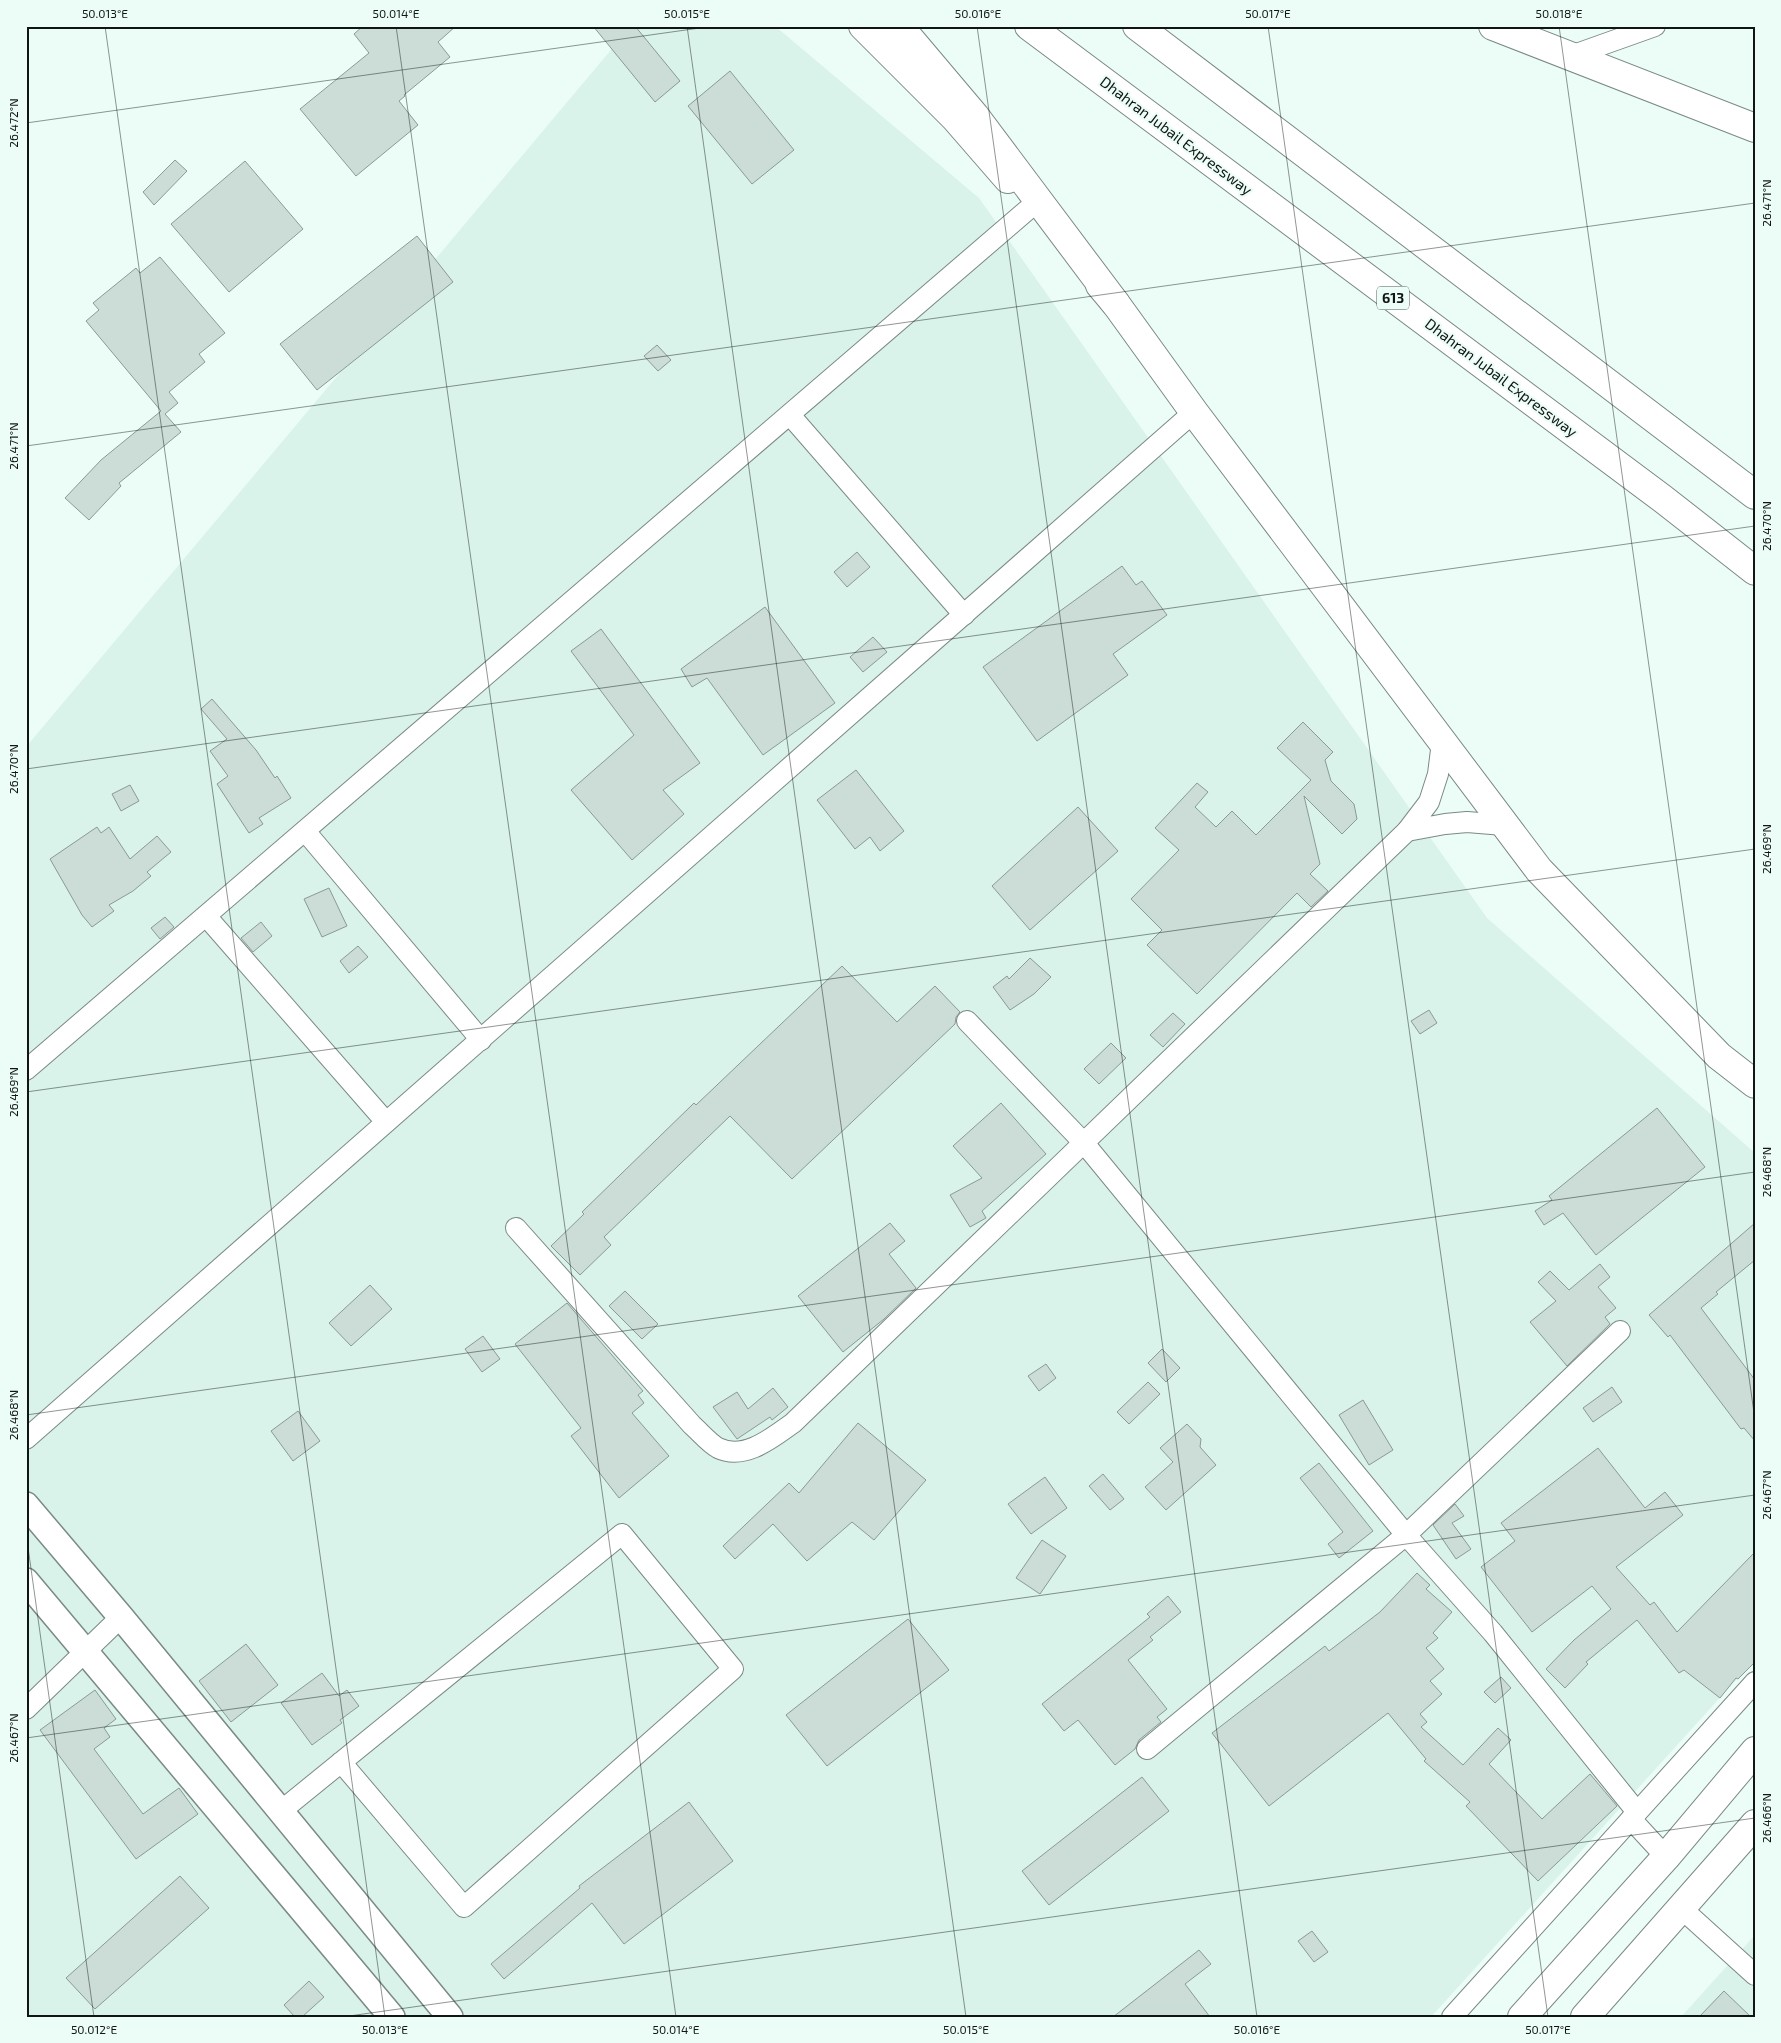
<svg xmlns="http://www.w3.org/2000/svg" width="1781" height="2043" font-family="'Exo 2',sans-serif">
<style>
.built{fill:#d9f3ea}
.building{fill:#ccddd7;stroke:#8a9a95}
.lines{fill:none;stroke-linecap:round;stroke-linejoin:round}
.minor-casing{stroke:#7a8a84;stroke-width:22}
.tertiary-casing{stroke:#7a8a84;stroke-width:28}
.primary-casing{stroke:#7a8a84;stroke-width:30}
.motorway-casing{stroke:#7a8a84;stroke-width:30}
.minor{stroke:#fff;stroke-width:20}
.tertiary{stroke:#fff;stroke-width:25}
.primary{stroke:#fff;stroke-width:28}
.motorway{stroke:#fff;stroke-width:28}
.ticks{fill:none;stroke:#101614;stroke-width:1;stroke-opacity:0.45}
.labels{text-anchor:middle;stroke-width:4.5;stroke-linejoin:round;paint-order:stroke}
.shield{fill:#ecfdf7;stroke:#525b58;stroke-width:1}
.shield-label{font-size:14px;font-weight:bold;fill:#101614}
.street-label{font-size:15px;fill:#101614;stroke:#ecfdf7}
.neatline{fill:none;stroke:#101614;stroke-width:2}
.ticks-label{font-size:12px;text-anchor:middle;fill:#101614}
</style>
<rect width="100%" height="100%" fill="#ecfdf7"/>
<g class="built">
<path d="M631 26H775L979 198 1487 918 1755 1153V1659L1431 2017H26V747Z"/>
<path d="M1755 1935V2017H1681Z"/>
</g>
<g class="building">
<path d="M363 26H456L438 42 450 57 404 95 405 96 399 101 418 125 356 176 300 109 369 53 354 34Z"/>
<path d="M593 26H635L680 81 655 102Z"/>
<path d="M730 71 794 150 752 184 688 106Z"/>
<path d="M175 160 187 171 154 205 143 192Z"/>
<path d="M245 161 303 229 229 292 171 224Z"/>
<path d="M417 236 453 282 317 390 280 344Z"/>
<path d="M160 257 225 333 199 354 205 362 169 392 178 403 165 414 181 432 119 483 121 486 89 520 65 498 101 460 161 411 86 321 99 310 93 303 136 268 140 273Z"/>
<path d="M657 345 671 360 658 371 644 356Z"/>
<path d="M857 552 870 567 847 587 834 572Z"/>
<path d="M1122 566 1136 585 1142 581 1167 615 1113 654 1128 675 1037 741 983 667Z"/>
<path d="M765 607 835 703 763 755 707 678 692 687 681 669Z"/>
<path d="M601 629 700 763 663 790 684 814 632 860 571 790 634 735 571 651Z"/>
<path d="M873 637 887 652 863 672 850 657Z"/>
<path d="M212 699 256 750 275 778 277 776 291 798 259 818 263 824 249 833 217 784 228 776 210 751 227 739 201 709Z"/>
<path d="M1303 722 1333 752 1325 760 1331 781 1354 804 1357 819 1342 834 1304 796 1320 864 1310 874 1328 891 1311 907 1297 893 1197 994 1147 945 1162 930 1131 899 1179 850 1155 828 1197 783 1208 792 1195 807 1216 827 1232 811 1256 835 1311 780 1277 748Z"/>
<path d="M856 770 904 831 880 851 870 837 855 849 817 800Z"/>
<path d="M130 785 139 801 121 811 112 794Z"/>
<path d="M1078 807 1118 851 1030 930 992 886Z"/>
<path d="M97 827 101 833 109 827 130 859 157 836 171 852 147 872 151 876 133 891 109 905 114 911 92 927 82 915 50 859Z"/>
<path d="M329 888 347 926 322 937 304 899Z"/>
<path d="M165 917 174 927 160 939 151 928Z"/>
<path d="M261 922 272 936 253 952 241 938Z"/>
<path d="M358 946 368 957 349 973 340 961Z"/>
<path d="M1030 958 1051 977 1034 994 1010 1010 993 987 1007 976 1009 979Z"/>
<path d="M842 966 897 1022 935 986 960 1012 956 1017 955 1024 792 1179 730 1116 604 1237 611 1245 580 1275 551 1246 584 1214 582 1212 694 1103 696 1105Z"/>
<path d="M1429 1010 1437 1023 1420 1034 1411 1021Z"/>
<path d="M1173 1013 1185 1024 1163 1047 1150 1035Z"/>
<path d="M1111 1043 1126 1058 1099 1084 1084 1069Z"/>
<path d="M1001 1103 1046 1154 982 1211 986 1218 970 1227 950 1195 982 1178 953 1146Z"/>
<path d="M1657 1108 1705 1167 1596 1255 1563 1213 1544 1225 1535 1211 1552 1200 1549 1196Z"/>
<path d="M890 1223 905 1241 889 1254 916 1288 884 1319 843 1352 798 1296Z"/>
<path d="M1755 1223V1260L1716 1292 1718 1294 1701 1308 1755 1380V1441L1744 1428 1741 1429 1670 1335 1668 1337 1649 1315Z"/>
<path d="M1600 1264 1610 1277 1598 1287 1616 1308 1605 1317 1610 1324 1567 1366 1530 1322 1556 1301 1538 1282 1550 1271 1569 1290Z"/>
<path d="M370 1285 392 1309 351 1346 329 1323Z"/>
<path d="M625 1291 658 1324 642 1339 609 1306Z"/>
<path d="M567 1303 643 1391 638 1395 644 1403 632 1413 669 1456 619 1498 571 1436 581 1428 515 1344Z"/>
<path d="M483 1336 500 1359 482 1372 465 1349Z"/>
<path d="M1162 1349 1180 1368 1166 1382 1148 1363Z"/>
<path d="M1046 1364 1056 1378 1039 1391 1028 1376Z"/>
<path d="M1148 1382 1160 1394 1129 1424 1117 1412Z"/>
<path d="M1612 1387 1622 1402 1593 1422 1583 1408Z"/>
<path d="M773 1388 788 1407 772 1420 770 1417 737 1439 713 1407 737 1392 748 1409Z"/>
<path d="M1363 1400 1393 1450 1369 1465 1339 1415Z"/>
<path d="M298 1411 320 1441 293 1461 271 1431Z"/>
<path d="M858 1423 926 1480 874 1540 852 1522 807 1561 773 1524 735 1559 723 1546 789 1483 799 1493Z"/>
<path d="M1187 1424 1201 1439 1200 1447 1216 1465 1166 1510 1145 1487 1173 1462 1160 1448Z"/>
<path d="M1598 1448 1645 1508 1665 1492 1683 1515 1616 1567 1650 1605 1654 1602 1677 1632 1755 1552V1662L1738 1679 1736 1678 1720 1698 1684 1670 1679 1673 1637 1620 1586 1662 1588 1664 1565 1688 1546 1669 1574 1640 1611 1609 1592 1586 1532 1632 1481 1567 1515 1541 1501 1523Z"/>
<path d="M1319 1463 1373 1531 1339 1558 1328 1544 1343 1532 1300 1478Z"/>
<path d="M1103 1474 1124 1499 1110 1510 1089 1486Z"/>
<path d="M1045 1477 1067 1508 1031 1534 1008 1504Z"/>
<path d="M1455 1504 1464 1516 1452 1523 1471 1549 1456 1559 1433 1525Z"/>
<path d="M1042 1540 1066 1556 1040 1594 1016 1578Z"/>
<path d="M1417 1573 1430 1585 1426 1589 1452 1612 1433 1633 1438 1638 1426 1648 1444 1669 1430 1681 1442 1694 1420 1714 1427 1722 1421 1727 1463 1765 1498 1728 1511 1740 1489 1764 1542 1819 1590 1774 1617 1806 1538 1881 1466 1806 1470 1802 1424 1761 1426 1759 1388 1713 1269 1806 1212 1733 1325 1646 1329 1651 1380 1612Z"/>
<path d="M1168 1596 1181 1612 1150 1637 1153 1640 1128 1660 1167 1709 1157 1717 1161 1722 1139 1740 1135 1749 1115 1765 1078 1720 1064 1731 1042 1704 1150 1617 1147 1614Z"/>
<path d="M908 1619 949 1670 827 1766 786 1715Z"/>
<path d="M246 1644 278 1685 231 1722 199 1681Z"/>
<path d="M322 1673 339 1696 347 1690 359 1706 340 1720 342 1723 312 1745 281 1703Z"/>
<path d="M1501 1677 1511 1688 1495 1703 1484 1692Z"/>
<path d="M95 1690 116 1719 104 1728 110 1737 94 1749 143 1814 179 1788 198 1814 136 1859 40 1730Z"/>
<path d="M1142 1777 1169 1811 1049 1905 1022 1871Z"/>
<path d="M689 1802 733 1861 624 1944 592 1903 504 1979 491 1964 580 1888 579 1886Z"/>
<path d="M180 1876 209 1908 95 2009 66 1978Z"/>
<path d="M1312 1931 1328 1952 1314 1962 1298 1941Z"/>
<path d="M1199 1950 1211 1964 1185 1984 1210 2017H1113Z"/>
<path d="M309 1981 324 1997 302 2017H295L284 2005Z"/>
<path d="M1724 1991 1751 2017H1699Z"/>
</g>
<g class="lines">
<g class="minor-casing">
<g id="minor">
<path d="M1568 57 1655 26"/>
<path d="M790 415 964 615"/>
<path d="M1442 742 1438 774 1429 802 1407 831 1445 824 1467 822 1504 825"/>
<path d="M305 831 481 1040"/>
<path d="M206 916 386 1122"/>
<path d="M967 1021 1084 1143 1406 1535 1493 1633 1637 1812"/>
<path d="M26 1070 1032 206"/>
<path d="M516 1228 692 1425C700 1432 709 1443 718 1448 745 1461 773 1437 793 1423L1407 831"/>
<path d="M26 1439 1194 412"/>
<path d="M26 1709 121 1617"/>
<path d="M1147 1749 1406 1535 1620 1331"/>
<path d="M281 1811 622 1534 733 1669 464 1907 341 1762"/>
<path d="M1631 1819 1666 1857"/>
<path d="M1681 1908 1755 1975"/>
<path d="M1452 2017 1755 1682"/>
</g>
</g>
<g class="tertiary-casing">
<g id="tertiary">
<path d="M26 1505 121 1617 450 2017"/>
<path d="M26 1581 392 2017"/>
</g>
</g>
<g class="primary-casing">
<g id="primary">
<path d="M863 26 955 118 1008 179"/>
<path d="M1493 26 1755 128"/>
<path d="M1100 285 1116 304 1194 412 1539 870 1719 1056 1755 1084"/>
<path d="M1522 2017 1666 1857 1755 1751"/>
<path d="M1585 2017 1755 1824"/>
</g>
</g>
<g class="motorway-casing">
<g id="motorway">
<path d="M899 26 975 116 1116 304"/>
<path d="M1029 26 1663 499 1755 571"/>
<path d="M1137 26 1755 495"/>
</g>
</g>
<use href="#minor" class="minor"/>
<use href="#tertiary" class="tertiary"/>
<use href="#primary" class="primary"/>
<use href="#motorway" class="motorway"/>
</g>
<path class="ticks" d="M105 26 385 2017M396 26 676 2017M687 26 966 2017M977 26 1257 2017M1268 26 1548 2017M1559 26 1755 1420M26 123 714 26M26 446 1755 203M26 769 1755 526M26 1092 1755 849M26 1415 1755 1172M26 1533 94 2017M26 1738 1755 1495M342 2017 1755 1818"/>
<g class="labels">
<rect class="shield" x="1377" y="286.5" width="32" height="23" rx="4"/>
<g class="shield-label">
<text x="1393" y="303">613</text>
</g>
<g class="street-label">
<text transform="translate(1176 136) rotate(37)" y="5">Dhahran Jubail Expressway</text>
<text transform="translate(1501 378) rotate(37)" y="5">Dhahran Jubail Expressway</text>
</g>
</g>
<rect width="1781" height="2043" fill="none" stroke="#ecfdf7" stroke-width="55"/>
<rect x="28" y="28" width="1726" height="1988" class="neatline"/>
<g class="ticks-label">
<text x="105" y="18">50.013°E</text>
<text x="396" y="18">50.014°E</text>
<text x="687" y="18">50.015°E</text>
<text x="978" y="18">50.016°E</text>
<text x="1268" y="18">50.017°E</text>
<text x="1559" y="18">50.018°E</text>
<text transform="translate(14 123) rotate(-90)" y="4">26.472°N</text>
<text transform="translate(1767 203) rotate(-90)" y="4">26.471°N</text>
<text transform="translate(14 446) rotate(-90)" y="4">26.471°N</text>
<text transform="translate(1767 526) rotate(-90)" y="4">26.470°N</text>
<text transform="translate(14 769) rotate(-90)" y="4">26.470°N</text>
<text transform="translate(1767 849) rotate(-90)" y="4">26.469°N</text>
<text transform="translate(14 1092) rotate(-90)" y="4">26.469°N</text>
<text transform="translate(1767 1172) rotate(-90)" y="4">26.468°N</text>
<text transform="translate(14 1415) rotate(-90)" y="4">26.468°N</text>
<text transform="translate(1767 1495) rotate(-90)" y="4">26.467°N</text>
<text transform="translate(14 1738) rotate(-90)" y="4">26.467°N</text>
<text transform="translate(1767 1818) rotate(-90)" y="4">26.466°N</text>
<text x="94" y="2034">50.012°E</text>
<text x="385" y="2034">50.013°E</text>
<text x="676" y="2034">50.014°E</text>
<text x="966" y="2034">50.015°E</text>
<text x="1257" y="2034">50.016°E</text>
<text x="1548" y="2034">50.017°E</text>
</g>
</svg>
